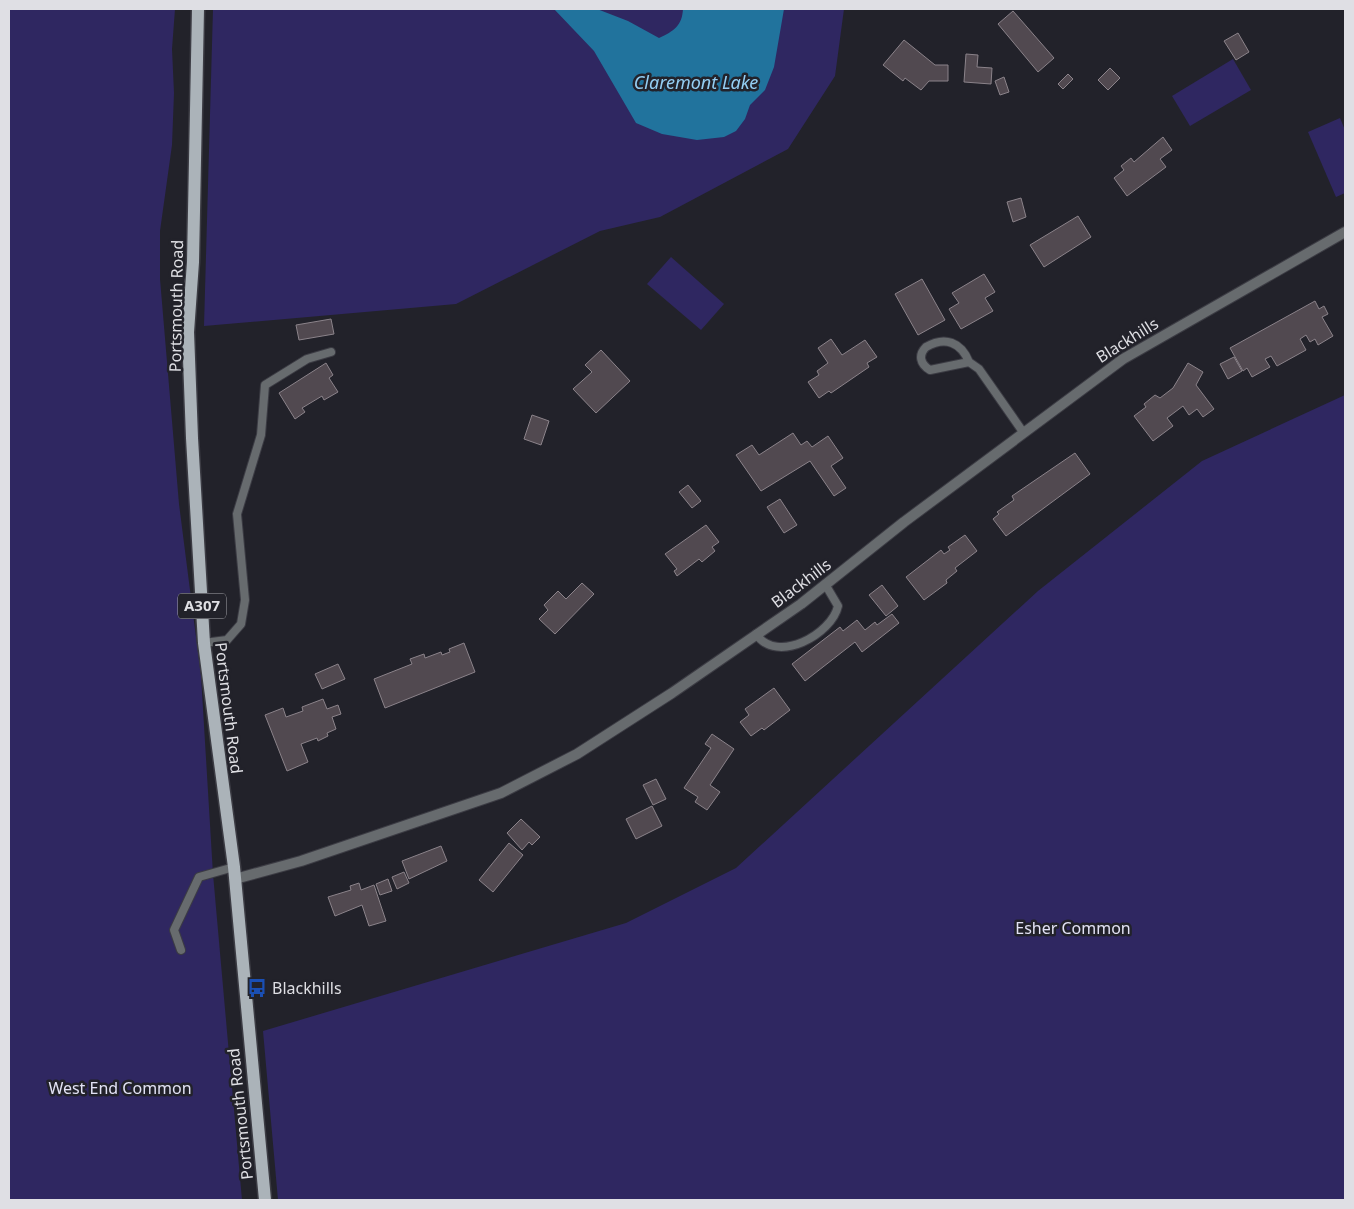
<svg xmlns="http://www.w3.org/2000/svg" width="1354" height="1209" font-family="'Noto Sans',sans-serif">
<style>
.green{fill:#2f2761}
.water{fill:#21739d}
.building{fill:#514950;stroke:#8b838a}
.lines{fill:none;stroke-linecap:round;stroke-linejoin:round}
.lane-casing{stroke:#3c3c44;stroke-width:10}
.street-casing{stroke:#3c3c44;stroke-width:12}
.primary-casing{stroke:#3c3c44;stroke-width:15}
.lane{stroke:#676b6e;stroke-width:8}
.street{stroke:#676b6e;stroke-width:10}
.primary{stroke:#abb3b9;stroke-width:12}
.labels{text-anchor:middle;stroke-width:5;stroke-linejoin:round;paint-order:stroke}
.shield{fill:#22222a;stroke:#a6a6ac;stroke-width:1}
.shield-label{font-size:15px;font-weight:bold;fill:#dfdfe4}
.street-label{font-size:16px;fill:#dfdfe4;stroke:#22222a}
.park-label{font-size:16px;fill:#e2e2f5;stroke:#22222a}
.poi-label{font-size:16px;fill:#dfdfe4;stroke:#22222a;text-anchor:start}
.water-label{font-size:18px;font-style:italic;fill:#94cef3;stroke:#22222a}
</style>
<rect width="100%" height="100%" fill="#22222a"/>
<g class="green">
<path d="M9 9H175L172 49 174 93 172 145 160 231V279L179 504 201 676 213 874 242 1200H9Z"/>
<path d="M213 9H844L835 76 788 149 660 217 600 231 456 304 204 326Z"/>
<path d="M1233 59 1251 90 1190 126 1172 96Z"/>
<path d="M1340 118 1345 130V193L1336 197 1308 132Z"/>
<path d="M671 257 724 304 701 330 647 284Z"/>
<path d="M1345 395V1200H278L263 1031 626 923 736 868 1038 591 1202 461Z"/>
</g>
<path class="water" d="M554 9H597L628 21 659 38C674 31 682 26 683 9H784L774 67 765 90 750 105 745 119 736 131 724 137 697 140 662 134 636 123 594 51Z"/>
<g class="building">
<path d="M1013 11 1054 58 1038 72 998 24Z"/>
<path d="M1238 33 1249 52 1236 60 1224 41Z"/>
<path d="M904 40 935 65H948V81H929L921 90 905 78 903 81 883 65Z"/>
<path d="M966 54 978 55 977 67 992 68 991 84 964 82Z"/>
<path d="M1110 68 1120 78 1108 90 1098 80Z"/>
<path d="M1068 74 1073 79 1063 89 1058 84Z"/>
<path d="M1004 77 1009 92 1000 95 995 81Z"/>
<path d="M1163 137 1172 150 1160 159 1166 167 1127 196 1114 178 1124 170 1121 166 1131 158 1134 162Z"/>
<path d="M1021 198 1026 217 1013 222 1007 202Z"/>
<path d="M1078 216 1091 237 1044 267 1030 245Z"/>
<path d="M984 274 995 292 985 298 993 311 961 329 949 309 959 303 952 293Z"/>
<path d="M922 279 945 320 918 335 895 294Z"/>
<path d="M1315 301 1319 309 1324 306 1328 314 1322 317 1333 336 1318 345 1315 339 1310 342 1306 335 1300 339 1306 350 1277 366 1271 356 1265 359 1270 367 1252 377 1247 368 1243 371 1230 348Z"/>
<path d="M331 319 334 334 299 340 296 325Z"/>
<path d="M831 339 842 355 865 340 877 357 867 363 869 367 831 393 829 391 819 398 808 382 819 375 817 371 828 363 818 348Z"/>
<path d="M601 350 630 381 596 413 573 389 592 372 585 365Z"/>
<path d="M1234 357 1242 371 1228 379 1220 364Z"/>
<path d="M326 363 333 375 329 378 338 392 324 400 322 396 302 408 305 412 295 419 279 393Z"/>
<path d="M1188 363 1203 372 1196 385 1214 409 1203 417 1197 409 1189 415 1183 406 1167 418 1173 426 1153 441 1134 416 1146 407 1144 404 1155 395 1160 398 1173 388Z"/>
<path d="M532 415 549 421 541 445 524 439Z"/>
<path d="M793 433 801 445 807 441 812 447 828 436 843 458 831 466 846 488 834 496 810 461 761 491 736 455 752 445 759 455Z"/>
<path d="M1075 453 1090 474 1006 536 993 519 999 514 997 512 1014 500 1012 496Z"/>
<path d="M688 485 701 501 692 508 679 492Z"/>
<path d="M780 499 797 525 784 533 767 507Z"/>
<path d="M706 525 719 542 712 547 715 551 702 562 699 559 677 576 674 571 677 569 665 554Z"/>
<path d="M965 535 977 551 955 568 957 571 946 580 947 583 924 600 906 577 941 550 944 554 950 550 948 547Z"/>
<path d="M582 583 594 594 555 634 539 619 548 610 544 605 558 591 566 599Z"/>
<path d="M882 585 898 606 886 616 869 595Z"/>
<path d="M892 614 899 623 862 652 855 642 805 681 792 664 840 627 843 631 857 620 865 630 875 622 877 625Z"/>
<path d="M464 643 475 672 385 708 374 679 412 664 410 659 424 654 425 658 441 652 442 655 450 652 449 649Z"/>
<path d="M338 664 345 679 322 689 315 674Z"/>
<path d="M774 688 790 710 764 730 762 728 751 736 740 722 749 715 745 709Z"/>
<path d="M323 699 327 709 338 705 341 714 332 717 336 729 327 733 328 736 318 741 317 738 301 744 308 762 287 771 265 715 283 708 286 717 303 711 302 707Z"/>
<path d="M712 734 734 749 710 785 720 792 707 810 695 802 698 797 684 788 711 748 705 744Z"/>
<path d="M656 779 666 799 653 805 643 785Z"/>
<path d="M652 806 662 826 636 839 626 819Z"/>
<path d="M521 819 540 837 532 845 529 842 522 850 507 833Z"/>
<path d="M509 843 523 855 493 892 479 880Z"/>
<path d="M441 846 447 861 409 879 402 861Z"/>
<path d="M404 872 409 883 397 889 392 877Z"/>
<path d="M388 879 392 891 380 895 376 884Z"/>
<path d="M359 883 361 890 374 885 386 921 369 926 362 905 335 916 328 897 351 890 350 886Z"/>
</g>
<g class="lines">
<g class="lane-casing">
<g id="lane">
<path d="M969 362C961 342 945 336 926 347 918 355 920 364 930 370L969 362 979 369 1023 432"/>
<path d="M756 634C777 665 832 634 838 606L825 584"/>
<path d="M204 643 227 640 241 624 245 600 237 514 261 435 265 385 307 359 331 352"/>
<path d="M181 950 174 930 199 877 234 867"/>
</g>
</g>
<g class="street-casing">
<path id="street" d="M235 879 301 861 501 793 577 754 672 693 801 604 904 522 1123 359 1345 232"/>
</g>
<g class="primary-casing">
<path id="primary" d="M198 9 193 262 188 332 192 438 204 643 234 867 265 1200"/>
</g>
<use href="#lane" class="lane"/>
<use href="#street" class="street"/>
<use href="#primary" class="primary"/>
</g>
<defs>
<g id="bus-bare" transform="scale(1.5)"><path d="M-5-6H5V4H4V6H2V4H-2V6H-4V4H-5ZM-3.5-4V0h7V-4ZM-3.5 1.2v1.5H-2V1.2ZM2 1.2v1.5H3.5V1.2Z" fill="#1a4fb4" stroke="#22222a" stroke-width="2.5" paint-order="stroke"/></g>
</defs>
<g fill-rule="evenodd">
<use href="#bus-bare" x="257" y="988"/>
</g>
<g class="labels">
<rect class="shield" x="178" y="593.5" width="48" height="25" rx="4"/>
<g class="shield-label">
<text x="202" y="611">A307</text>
</g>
<g class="street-label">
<text transform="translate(176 306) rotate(-89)" y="6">Portsmouth Road</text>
<text transform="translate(1127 340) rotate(-32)" y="6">Blackhills</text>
<text transform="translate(801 583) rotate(-37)" y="6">Blackhills</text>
<text transform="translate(229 708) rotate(83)" y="6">Portsmouth Road</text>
<text transform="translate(240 1114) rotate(-96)" y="6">Portsmouth Road</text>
</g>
<g class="park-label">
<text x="1073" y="934">Esher Common</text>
<text x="120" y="1094">West End Common</text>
</g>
<g class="poi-label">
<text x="272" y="994">Blackhills</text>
</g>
<g class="water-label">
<text x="696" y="89">Claremont Lake</text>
</g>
</g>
<rect width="1354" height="1209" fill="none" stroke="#dfdfe4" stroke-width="20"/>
</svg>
